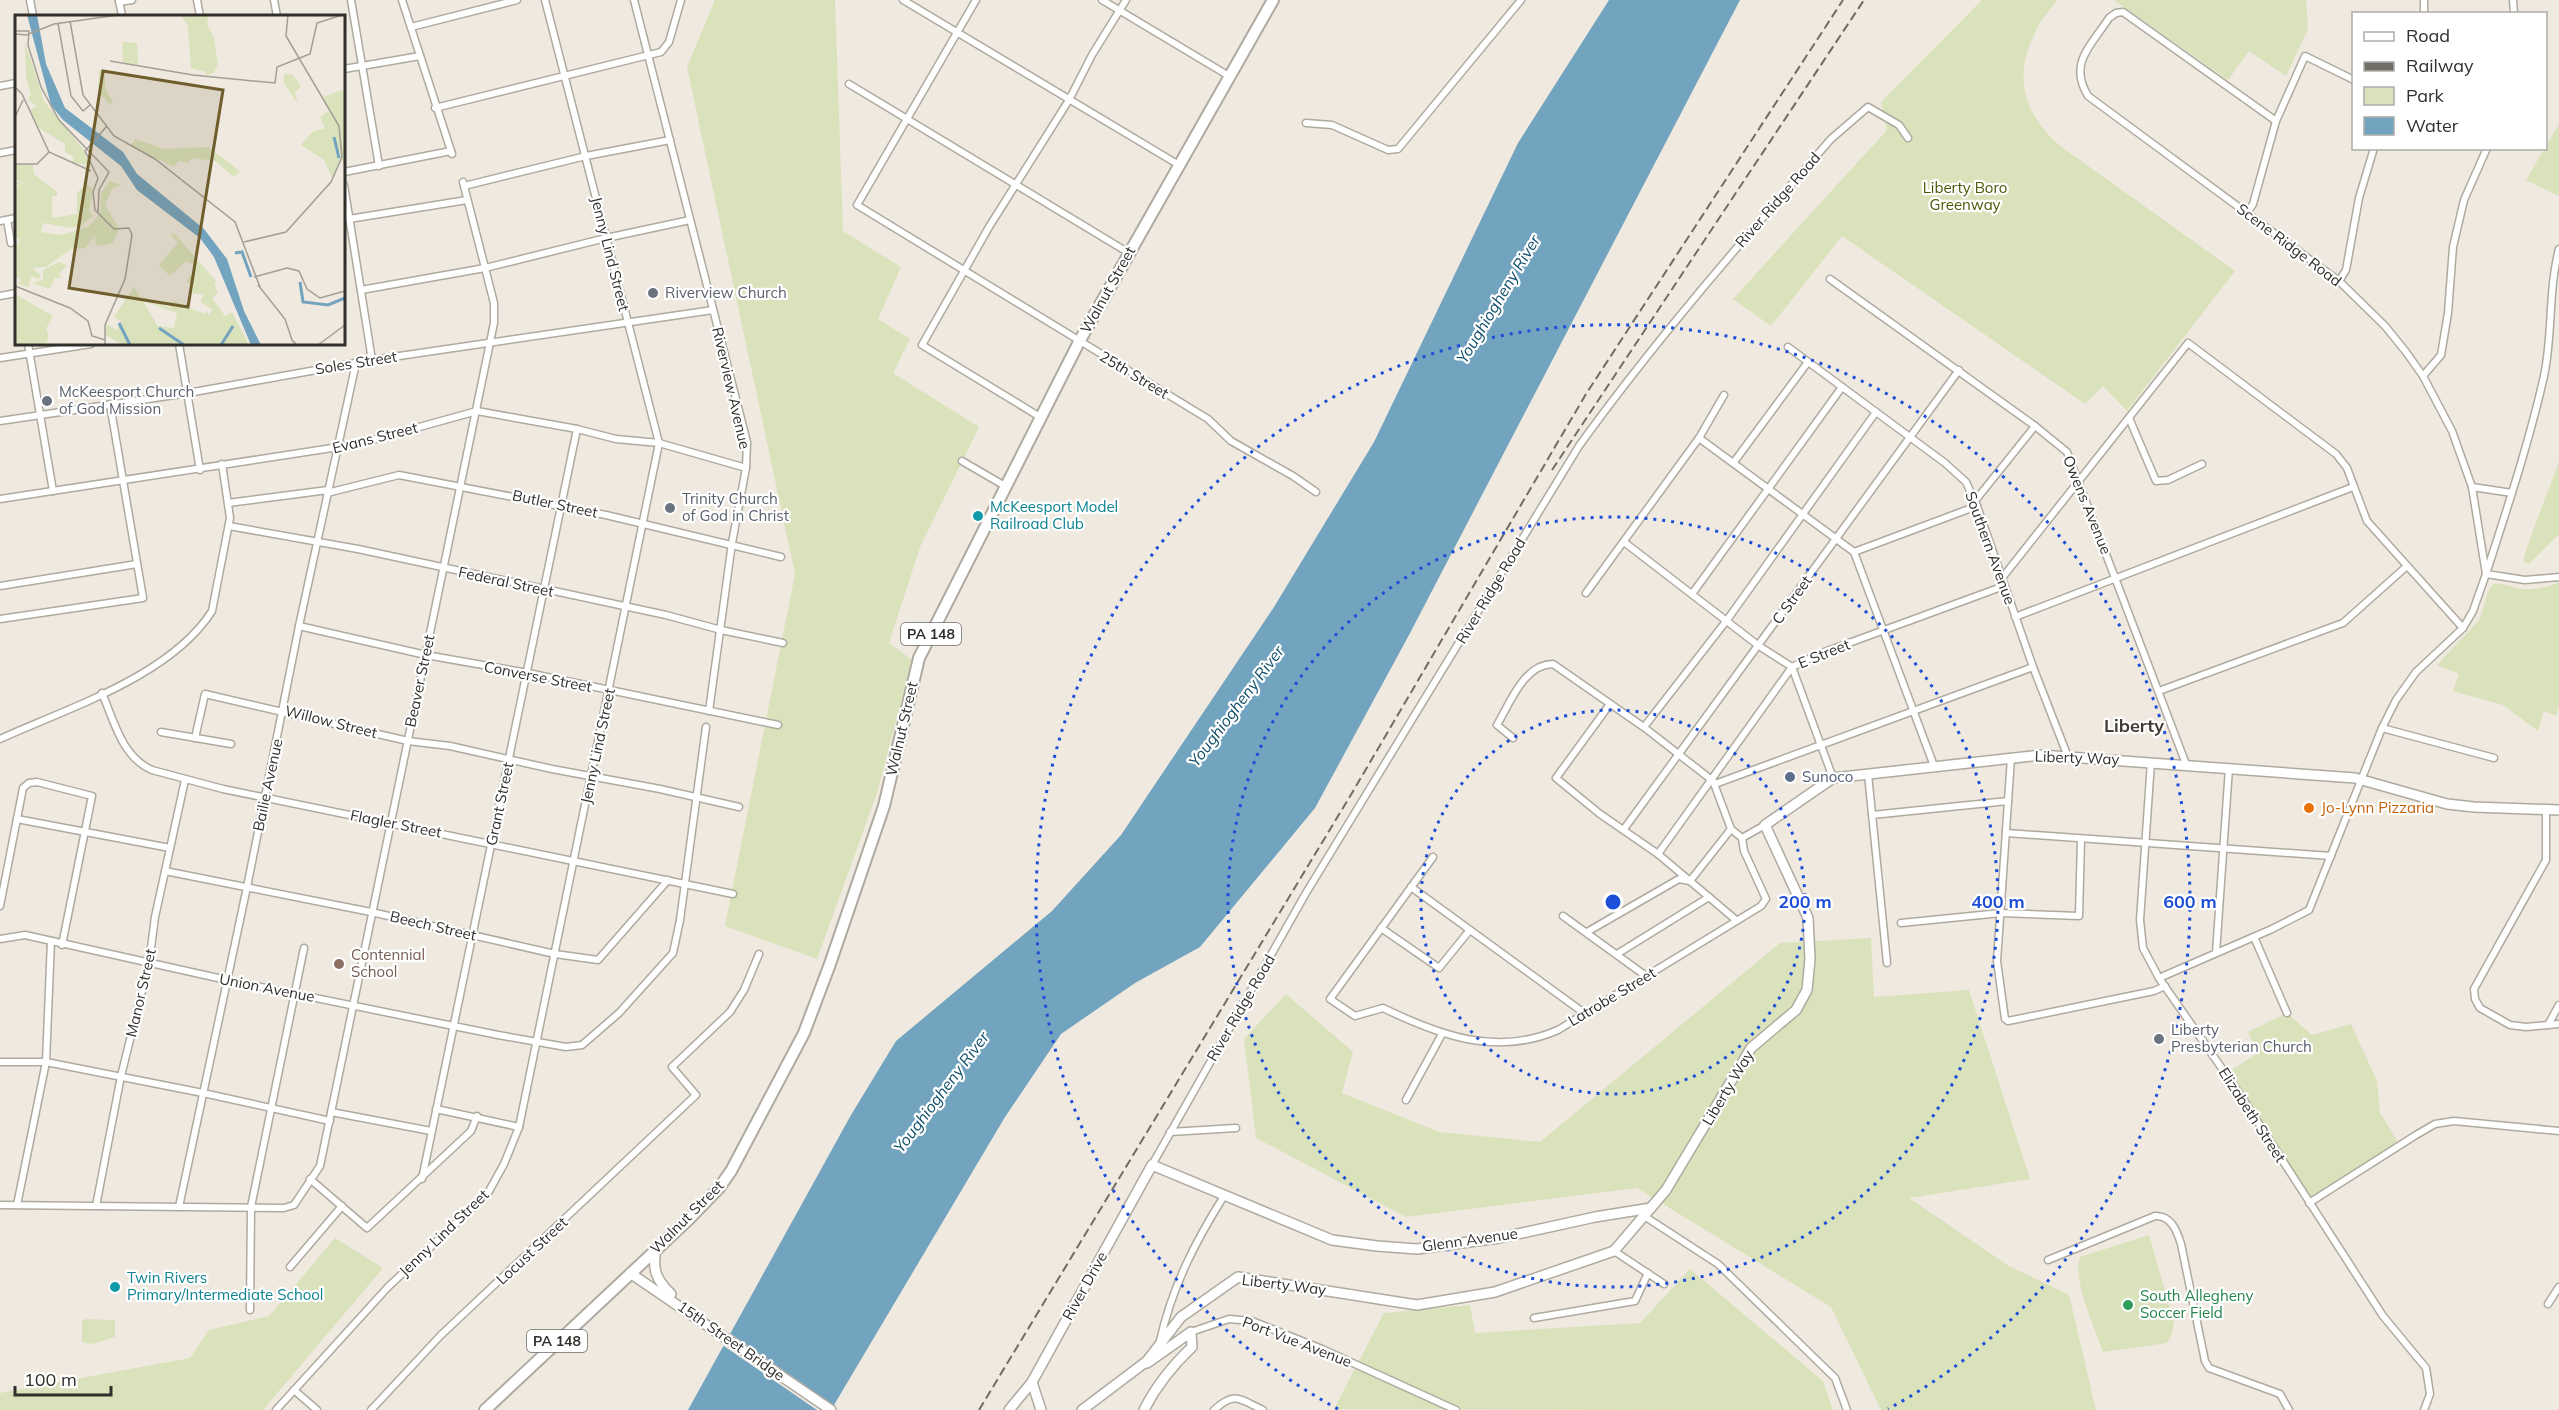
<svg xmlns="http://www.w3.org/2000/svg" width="2559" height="1410" font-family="Mulish,sans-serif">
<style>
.green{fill:#dae2bc}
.water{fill:#72a3bf}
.pier{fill:#efe9df}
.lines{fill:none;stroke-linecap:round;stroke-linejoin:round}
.street-casing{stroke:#afaaa0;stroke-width:9}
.secondary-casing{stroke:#afaaa0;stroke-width:12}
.primary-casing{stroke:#afaaa0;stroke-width:14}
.street{stroke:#fff;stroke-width:6}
.secondary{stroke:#fff;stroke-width:9}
.primary{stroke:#fff;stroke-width:10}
.rail{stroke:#706d67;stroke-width:2;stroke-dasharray:9 4.5;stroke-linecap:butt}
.ring{fill:none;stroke:#1d4ed8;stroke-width:3;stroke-dasharray:3 6}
.worship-dot{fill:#6b7280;stroke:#fff;stroke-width:2}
.culture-dot{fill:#0f9aa8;stroke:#fff;stroke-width:2}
.service-dot{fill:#5c6f8a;stroke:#fff;stroke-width:2}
.food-dot{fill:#e8710a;stroke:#fff;stroke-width:2}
.education-dot{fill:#8d6e63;stroke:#fff;stroke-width:2}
.leisure-dot{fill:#2e9e5b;stroke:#fff;stroke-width:2}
.labels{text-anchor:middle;stroke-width:4.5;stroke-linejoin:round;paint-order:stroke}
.shield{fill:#fff;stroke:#6f6d6b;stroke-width:1.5}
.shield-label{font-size:14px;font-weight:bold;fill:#312f2b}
.park-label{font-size:15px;fill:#4e5707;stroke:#fff}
.street-label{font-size:15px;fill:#312f2b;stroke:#fff}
.worship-label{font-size:15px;fill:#5b616d;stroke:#fff;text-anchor:start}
.culture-label{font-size:15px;fill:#0d838f;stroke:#fff;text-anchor:start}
.service-label{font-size:15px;fill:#4e5e75;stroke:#fff;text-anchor:start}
.food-label{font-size:15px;fill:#c56008;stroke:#fff;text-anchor:start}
.education-label{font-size:15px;fill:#785e54;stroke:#fff;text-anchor:start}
.leisure-label{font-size:15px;fill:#27864d;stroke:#fff;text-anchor:start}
.water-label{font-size:16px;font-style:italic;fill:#0e4e6a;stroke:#fff}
.quarter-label{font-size:18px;font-weight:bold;fill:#413d35;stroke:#fff}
.inset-river{fill:none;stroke:#72a3bf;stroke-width:3}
.inset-road{fill:none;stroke:#a39f97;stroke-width:1.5}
.view{fill:#6f5e2c;fill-opacity:0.15;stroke:#6f5e2c;stroke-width:3}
.inset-edge{fill:none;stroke:#312f2b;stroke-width:3}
.centre{fill:#1d4ed8;stroke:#fff;stroke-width:3}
.ring-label{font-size:18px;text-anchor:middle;font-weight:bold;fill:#1d4ed8;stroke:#fff;stroke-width:4.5;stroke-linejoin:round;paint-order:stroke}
</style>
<rect width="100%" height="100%" fill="#efe9df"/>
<g class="green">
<path d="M715 0H835L843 231 901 267 878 319 910 339 893 373 979 427 920 547 889 643 912 660 877 793 817 959 725 926 795 574 687 67Z"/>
<path d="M1982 0H2057C2049 11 2039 22 2034 35 2012 80 2026 118 2063 148L2235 271 2127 411 2103 386 2085 404 1842 236 1771 326 1733 299 1887 130 1881 102Z"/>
<path d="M2114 0H2306L2308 29 2286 76 2249 51 2228 80Z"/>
<path d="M2559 124V196L2526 180Z"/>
<path d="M2559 461V534L2529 564 2524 562C2522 554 2554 478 2559 461Z"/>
<path d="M2559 582V707L2556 716 2544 711 2538 731 2503 705 2453 691 2459 674 2437 665 2480 619 2488 592 2493 584C2503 583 2508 586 2517 588 2529 591 2548 588 2559 582Z"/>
<path d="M1871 938 1874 997 1969 990 2030 1179 1909 1198 2009 1266 2069 1295 2096 1410H1881L1831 1307 1637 1188 1406 1217 1256 1138 1244 1039 1286 994 1353 1052 1342 1093 1439 1132 1540 1142 1780 943Z"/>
<path d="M2287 1013 2312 1035 2351 1024 2377 1081 2380 1113 2400 1145 2309 1203 2225 1074 2258 1053 2248 1032Z"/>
<path d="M2149 1235 2174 1322 2172 1334 2167 1343 2103 1352C2095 1329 2072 1279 2080 1257Z"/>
<path d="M335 1238 383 1268 263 1410H0V1393L190 1358 209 1330 269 1316Z"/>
<path d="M1690 1269 1823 1381 1833 1410 1334 1409 1384 1313 1470 1305 1475 1333 1640 1323Z"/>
<path d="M86 1319 115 1320V1337L92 1344 82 1342V1321Z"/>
</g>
<path class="water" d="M1609 0H1740L1409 635 1315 808 1200 947 1135 983 1061 1034 1005 1117 831 1410H688L851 1115 896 1041 1052 911 1121 835 1274 607 1374 442 1518 143Z"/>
<path class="pier" d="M728 1332 836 1407 834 1410H817L721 1344Z"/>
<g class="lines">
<g class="street-casing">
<g id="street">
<path d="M30 0 33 16"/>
<path d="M119 0 122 16"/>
<path d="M197 0 200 16"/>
<path d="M274 0 277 16"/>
<path d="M351 0 379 166"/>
<path d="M402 0 452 154"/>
<path d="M634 0 747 442 746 468 732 543 709 711"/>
<path d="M903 0 1179 165"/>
<path d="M976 0 857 205 1208 419 1231 441 1293 476 1316 492"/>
<path d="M1102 0 1229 76"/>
<path d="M2424 0V14"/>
<path d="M2513 0 2514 14"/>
<path d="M119 2 132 0"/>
<path d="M411 27 517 0"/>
<path d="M344 69 420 56"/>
<path d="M849 84 1129 253"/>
<path d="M0 86 16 83"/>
<path d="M435 108 661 52 669 42 681 0"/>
<path d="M1306 123 1332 125 1388 150 1398 149 1521 0"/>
<path d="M0 153 16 150"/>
<path d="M344 172 451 151"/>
<path d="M344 185 372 360"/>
<path d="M464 186 586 156 670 140"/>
<path d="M2247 213 2253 204 2276 121 2305 56 2354 80"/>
<path d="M349 219 467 200"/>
<path d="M7 220 11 243"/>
<path d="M0 221 16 218"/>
<path d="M2559 249C2548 291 2553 334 2544 376 2529 443 2507 509 2486 574L2525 580 2559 577"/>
<path d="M1830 279 2035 426 2067 452 2186 764"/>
<path d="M2339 281 2346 270 2359 198 2374 148"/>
<path d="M361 290 485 268 606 238 690 220"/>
<path d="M0 296 16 293"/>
<path d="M28 344 53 491"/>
<path d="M179 344 200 470"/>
<path d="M1788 347 1945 463 1966 482 1977 506 2033 667 2068 757"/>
<path d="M0 358 91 344"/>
<path d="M2423 376 2441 355 2448 313 2453 247 2464 200 2487 148"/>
<path d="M1040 417 922 345 989 227 1069 100 1092 55 1126 0"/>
<path d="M2129 418 2156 481 2168 480 2202 464"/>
<path d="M0 421 188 393 372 360 713 310"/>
<path d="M1699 438 1854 552 1934 766"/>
<path d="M962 461 1005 486"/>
<path d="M1734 462 1808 362"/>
<path d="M2472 487 2512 493"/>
<path d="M327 493 399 475 606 515 781 557"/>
<path d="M0 499 358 444 477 411 577 429 616 439 659 443 746 468"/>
<path d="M1975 501 2035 426"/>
<path d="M228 503 328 490"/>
<path d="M229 526 358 549 666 615 721 630 783 643"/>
<path d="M1624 542 1759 646 1792 667 1833 778"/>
<path d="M1854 552 1977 506"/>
<path d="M2002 578 2188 343 2336 454 2347 468 2367 521 2463 628"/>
<path d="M0 586 137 564"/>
<path d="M1586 593 1699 438 1724 395"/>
<path d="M1692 594 1842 387"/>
<path d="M2015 617 2353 487"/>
<path d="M0 619 143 598 110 404"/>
<path d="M299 626 426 655 528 673 778 725"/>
<path d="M2159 691 2343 623 2407 566"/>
<path d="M102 693C114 721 122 757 152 770L223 789 733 894"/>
<path d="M1610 704 1556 778 1600 814 1658 854 1736 920"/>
<path d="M1644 727 1727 620 1876 412"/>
<path d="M2382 728 2494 758"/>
<path d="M161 732 231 744"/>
<path d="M195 738 205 694 408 741 450 746 552 769 660 789 739 807"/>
<path d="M1513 738 1497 725C1510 703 1524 664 1553 664L1645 728 1713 781 1731 829 1742 838"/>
<path d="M0 739C68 708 171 676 212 611L230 518 222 464"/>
<path d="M2011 758 1997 961 2005 1019 2008 1021 2013 1020 2154 991 2165 986"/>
<path d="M2151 762 2140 920 2143 948 2159 978 2239 1093 2383 1316 2426 1368 2430 1394 2424 1410"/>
<path d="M1868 774 1887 963"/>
<path d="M1715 784 2033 667"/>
<path d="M2546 810V860L2474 989 2475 999 2480 1008 2510 1025 2526 1027 2559 1024"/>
<path d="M1872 815 2008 801"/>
<path d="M17 819 170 848"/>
<path d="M1624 829 1959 370"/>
<path d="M2006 833 2331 856"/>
<path d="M1742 838 1765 825"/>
<path d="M1658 854 1792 667 1819 654 2004 586"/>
<path d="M1433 857 1330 999 1355 1016 1383 1008C1439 1035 1496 1057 1558 1030L1761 906 1766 899 1744 851 1742 838"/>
<path d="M165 871 371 912 555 954 598 960 668 880"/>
<path d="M1411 887 1584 1013"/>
<path d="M0 906 23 788 29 783 37 782 92 796 62 945"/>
<path d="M1563 916 1646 976"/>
<path d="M1901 923 2001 913 2079 916 2081 839"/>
<path d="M1381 928 1439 968 1469 931"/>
<path d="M1587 932 1679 879 1690 881 1731 829"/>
<path d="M2254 937 2287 1013"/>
<path d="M0 939 25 935 227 980 498 1035 566 1047 582 1045 619 1013 673 953 680 920 706 727"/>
<path d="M2216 953 2229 768"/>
<path d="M1617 954 1709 897"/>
<path d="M2159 978 2272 929 2309 910 2382 728 2396 700 2416 672 2463 628 2473 611 2486 574 2472 487 2452 431 2423 376 2406 352 2385 326 2339 281 2088 96C2068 63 2091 46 2109 18L2116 13 2123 12 2276 121"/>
<path d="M2548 1025 2559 1005"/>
<path d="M0 1062H46L203 1093 330 1121"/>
<path d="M1406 1100 1442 1034"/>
<path d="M436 1109 519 1127"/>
<path d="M331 1112 431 1131"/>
<path d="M1170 1132 1236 1128"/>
<path d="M1152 1165 1306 893 1579 446C1656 339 1744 239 1831 139L1868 107 1899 125 1908 138"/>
<path d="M310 1179 367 1228 471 1131 477 1116"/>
<path d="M422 1179 577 429"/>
<path d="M2309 1203 2416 1135 2435 1124 2454 1121 2559 1131"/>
<path d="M0 1205 284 1208 294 1205 320 1166 494 323V303L463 182"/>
<path d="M17 1205 46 1062 51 941"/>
<path d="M96 1206 121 1076 149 963 155 917 185 780"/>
<path d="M179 1207 247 887 299 626 356 363"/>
<path d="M1644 1216 1718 1264 1835 1378 1847 1410"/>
<path d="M1614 1251 1664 1284"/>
<path d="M2048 1260 2155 1216C2171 1215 2177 1231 2181 1244L2205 1361 2209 1368 2280 1394 2289 1410"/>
<path d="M290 1267 342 1206"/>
<path d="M2548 1304 2559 1287"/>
<path d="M250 1310 251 1207 304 948"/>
<path d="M1534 1318 1635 1301 1648 1273"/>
<path d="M1191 1332 1229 1319 1252 1321 1322 1349 1456 1410"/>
<path d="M1160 1341C1172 1287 1195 1242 1224 1196"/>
<path d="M294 1390 317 1410"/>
<path d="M276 1410 388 1287 488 1193 504 1164 519 1127 659 443 545 0"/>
<path d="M371 1410 441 1335 696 1095 672 1067 730 1012 744 990 759 954"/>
<path d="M1214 1410C1235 1391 1239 1399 1263 1410"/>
</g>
</g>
<g class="secondary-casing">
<g id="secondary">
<path d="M656 1249C652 1269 656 1280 671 1294"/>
<path d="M630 1273 831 1410"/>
<path d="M1032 1382 1041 1410"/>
<path d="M1009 1410 1032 1382 1152 1165 1332 1240 1377 1246 1417 1249 1499 1238 1595 1217 1651 1208"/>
<path d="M1082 1410 1147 1361 1181 1317 1238 1277 1417 1305 1495 1292 1614 1251 1666 1190 1751 1048 1796 1010 1807 990 1810 959 1808 918 1765 825 1833 778 2041 755 2355 778 2447 804 2474 807 2559 810"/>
<path d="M1144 1410C1156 1386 1172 1366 1192 1347L1191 1332 1147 1363"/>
</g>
</g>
<g class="primary-casing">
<path id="primary" d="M485 1410 689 1219 719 1188 731 1171 804 1033 830 964 884 806 919 658 1079 342 1273 0"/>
</g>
<use href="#street" class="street"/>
<use href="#secondary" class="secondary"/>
<use href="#primary" class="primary"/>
<g class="rail">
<path d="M1552 470 1864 0"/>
<path d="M979 1410 1352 793 1586 394 1843 0"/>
</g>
</g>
<g class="ring">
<circle cx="1613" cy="902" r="192"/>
<circle cx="1613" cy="902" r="385"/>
<path d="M1338 1409A577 577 0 1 1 1888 1409"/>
</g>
<g class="worship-dot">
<circle cx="653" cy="293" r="6"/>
<circle cx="47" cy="401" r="6"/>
<circle cx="670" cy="508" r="6"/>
<circle cx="2159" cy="1039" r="6"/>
</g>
<g class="culture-dot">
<circle cx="978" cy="516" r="6"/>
<circle cx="115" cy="1287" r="6"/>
</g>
<circle class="service-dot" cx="1790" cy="777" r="6"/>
<circle class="food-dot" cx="2309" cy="808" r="6"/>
<circle class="education-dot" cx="339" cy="964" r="6"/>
<circle class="leisure-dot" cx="2128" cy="1305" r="6"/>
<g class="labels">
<g class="shield">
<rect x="901" y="623" width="60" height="22" rx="4.5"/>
<rect x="527" y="1330" width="60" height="22" rx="4.5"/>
</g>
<g class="shield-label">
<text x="931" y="639">PA 148</text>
<text x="557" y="1346">PA 148</text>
</g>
<g class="park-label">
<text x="1965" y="193">Liberty Boro<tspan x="1965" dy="17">Greenway</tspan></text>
</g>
<g class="street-label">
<text transform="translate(1778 200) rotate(-49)" y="5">River Ridge Road</text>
<text transform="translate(2289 245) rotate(37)" y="5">Scene Ridge Road</text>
<text transform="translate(610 254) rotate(76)" y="5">Jenny Lind Street</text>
<text transform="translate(1108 290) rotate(-61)" y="5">Walnut Street</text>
<text transform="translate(356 363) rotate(-9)" y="5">Soles Street</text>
<text transform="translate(1134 375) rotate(31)" y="5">25th Street</text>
<text transform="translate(731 388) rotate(77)" y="5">Riverview Avenue</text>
<text transform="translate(375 438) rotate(-14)" y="5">Evans Street</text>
<text transform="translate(555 504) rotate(12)" y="5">Butler Street</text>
<text transform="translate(2087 505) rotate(68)" y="5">Owens Avenue</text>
<text transform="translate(1990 548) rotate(70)" y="5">Southern Avenue</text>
<text transform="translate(506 582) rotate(12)" y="5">Federal Street</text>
<text transform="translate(1491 591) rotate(-59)" y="5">River Ridge Road</text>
<text transform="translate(1792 600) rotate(-54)" y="5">C Street</text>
<text transform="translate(1824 654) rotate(-22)" y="5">E Street</text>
<text transform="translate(538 677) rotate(11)" y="5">Converse Street</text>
<text transform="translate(420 681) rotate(-78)" y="5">Beaver Street</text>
<text transform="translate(331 722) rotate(14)" y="5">Willow Street</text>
<text transform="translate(902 729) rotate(-77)" y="5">Walnut Street</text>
<text transform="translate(598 746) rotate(-78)" y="5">Jenny Lind Street</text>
<text transform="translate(2077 758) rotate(2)" y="5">Liberty Way</text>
<text transform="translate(268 785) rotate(-78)" y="5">Bailie Avenue</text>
<text transform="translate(500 804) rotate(-78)" y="5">Grant Street</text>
<text transform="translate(396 824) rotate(11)" y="5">Flagler Street</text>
<text transform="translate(433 926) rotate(13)" y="5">Beech Street</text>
<text transform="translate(267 988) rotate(11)" y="5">Union Avenue</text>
<text transform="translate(141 993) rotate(-77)" y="5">Manor Street</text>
<text transform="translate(1612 997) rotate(-31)" y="5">Latrobe Street</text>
<text transform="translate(1241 1008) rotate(-60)" y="5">River Ridge Road</text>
<text transform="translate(1728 1088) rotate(-59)" y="5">Liberty Way</text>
<text transform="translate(2252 1115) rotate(57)" y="5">Elizabeth Street</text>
<text transform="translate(687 1217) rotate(-45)" y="5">Walnut Street</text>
<text transform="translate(444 1233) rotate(-44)" y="5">Jenny Lind Street</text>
<text transform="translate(1470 1240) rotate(-8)" y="5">Glenn Avenue</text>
<text transform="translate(532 1251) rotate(-43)" y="5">Locust Street</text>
<text transform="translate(1284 1285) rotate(7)" y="5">Liberty Way</text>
<text transform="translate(1085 1286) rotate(-61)" y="5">River Drive</text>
<text transform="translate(731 1341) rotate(35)" y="5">15th Street Bridge</text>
<text transform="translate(1297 1342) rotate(21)" y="5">Port Vue Avenue</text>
</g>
<g class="worship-label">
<text x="665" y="298">Riverview Church</text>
<text x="59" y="397">McKeesport Church<tspan x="59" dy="17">of God Mission</tspan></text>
<text x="682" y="504">Trinity Church<tspan x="682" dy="17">of God in Christ</tspan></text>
<text x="2171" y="1035">Liberty<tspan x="2171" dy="17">Presbyterian Church</tspan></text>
</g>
<g class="culture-label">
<text x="990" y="512">McKeesport Model<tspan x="990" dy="17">Railroad Club</tspan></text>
<text x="127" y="1283">Twin Rivers<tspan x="127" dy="17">Primary/Intermediate School</tspan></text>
</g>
<g class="service-label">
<text x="1802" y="782">Sunoco</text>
</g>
<g class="food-label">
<text x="2321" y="813">Jo-Lynn Pizzaria</text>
</g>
<g class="education-label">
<text x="351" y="960">Contennial<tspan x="351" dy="17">School</tspan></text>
</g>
<g class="leisure-label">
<text x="2140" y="1301">South Allegheny<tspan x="2140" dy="17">Soccer Field</tspan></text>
</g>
<g class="water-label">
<text transform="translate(1498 299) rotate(-59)" y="6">Youghiogheny River</text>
<text transform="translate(1236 706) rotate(-53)" y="6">Youghiogheny River</text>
<text transform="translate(941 1092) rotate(-53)" y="6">Youghiogheny River</text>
</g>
<g class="quarter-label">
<text x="2134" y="732">Liberty</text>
</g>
</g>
<g transform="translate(15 15)">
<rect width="330" height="330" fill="#efe9df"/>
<path d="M165 0H194L192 9 199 23 203 49 199 58 191 60V57L176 53 173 10ZM10 27 29 86 69 135 74 150 57 148 59 142 50 137V129L23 112 15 95 22 91 13 85 16 79 11 62ZM107 27 122 28 123 50 108 47ZM84 55H90V73L98 87 95 90 83 76ZM269 59H277L286 71 280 78 283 89 269 68ZM327 75 330 77V147L325 146 317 162 309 145 286 130 297 117 310 113 305 102 315 95 308 82ZM120 124 149 134 193 132 225 156 219 162 200 146 177 143 173 148 164 146 159 152 116 131ZM18 149 19 159 42 177V181H37V203L62 199V178L71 169 78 174 74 196 78 201 66 211 55 213 28 208 26 217 46 220 73 212 85 198 86 178 95 166 106 170 97 174 90 190 104 213 98 228 81 231 80 221 70 233 56 234 31 252 17 253 26 260 24 264 16 261 14 272 3 269 6 264 0 262V232L5 225 0 221V173H4L0 166 12 170 0 164V150ZM159 218 202 267 199 269 203 278 197 283 210 301 217 297 234 330H107L91 320V309L102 315 106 306 99 302 119 272 143 311 159 313 162 298 134 288 126 281 155 293 159 286 170 291 172 288V292L190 299 192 296 194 301 197 294 185 287 189 279H177L179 270 171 267 182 251 171 246 155 261 144 250 163 228 156 220ZM44 247 52 250 54 254 51 251 44 259 47 263H40L35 274 17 268 28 265V255ZM0 279 38 301 31 314 34 321 31 330H0Z" fill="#dae2bc"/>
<path d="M12 0H22L31 49 50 93 108 137 122 159 189 214 212 244 229 296 246 330H236L199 242 185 223 122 175 106 151 48 105 36 90Z" fill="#72a3bf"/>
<path class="inset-river" d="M319 122 324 143M220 238 227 237 236 262M285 267 288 287 313 290 330 283M104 308 115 330M144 313 169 330M206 330 218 311"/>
<path class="inset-road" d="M55 6 68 80 99 121 140 144 220 207 245 272M43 8 56 81 68 96 76 89M0 16H14L13 30 26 72 44 105 94 157 84 175 83 198M0 19 11 20 39 9 103 0M95 46 178 60 260 68 262 52 295 39 302 8 327 0M0 72 7 79 34 137 76 156M0 102 8 85M0 149H22L34 137M229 227 271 217 316 167 327 142 324 111 271 21 273 0M239 262 272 253 284 256 292 274 305 283 330 276M243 270 270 304 277 325 282 330M0 271 55 293 73 306 77 321 90 325M90 330V310L110 264 117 220 114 213 99 214 80 195 78 177 83 163 70 136 92 111M303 330 330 310"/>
<path class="view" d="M88 56 208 75 173 292 54 273Z"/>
<rect width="330" height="330" class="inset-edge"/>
</g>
<circle cx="1613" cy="902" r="9" class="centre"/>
<g class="ring-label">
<text x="1805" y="908">200 m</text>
<text x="1998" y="908">400 m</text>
<text x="2190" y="908">600 m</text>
</g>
<rect x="2352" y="12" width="195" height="138" fill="#ffffff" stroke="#adacaa" stroke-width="1.5"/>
<rect x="2364" y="32" width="30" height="9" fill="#ffffff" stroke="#adacaa" stroke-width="1.5"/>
<text x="2406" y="42" font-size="18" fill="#312f2b">Road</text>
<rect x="2364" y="62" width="30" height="9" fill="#706d67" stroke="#adacaa" stroke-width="1.5"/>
<text x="2406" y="72" font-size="18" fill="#312f2b">Railway</text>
<rect x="2364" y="87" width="30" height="18" fill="#dae2bc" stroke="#adacaa" stroke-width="1.5"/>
<text x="2406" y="102" font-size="18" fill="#312f2b">Park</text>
<rect x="2364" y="117" width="30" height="18" fill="#72a3bf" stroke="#adacaa" stroke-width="1.5"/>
<text x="2406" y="132" font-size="18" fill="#312f2b">Water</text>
<path d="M15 1386v9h96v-9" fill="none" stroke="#312f2b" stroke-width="3"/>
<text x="24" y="1386" font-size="18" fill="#312f2b" stroke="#ffffff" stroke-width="4.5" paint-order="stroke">100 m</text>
</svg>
